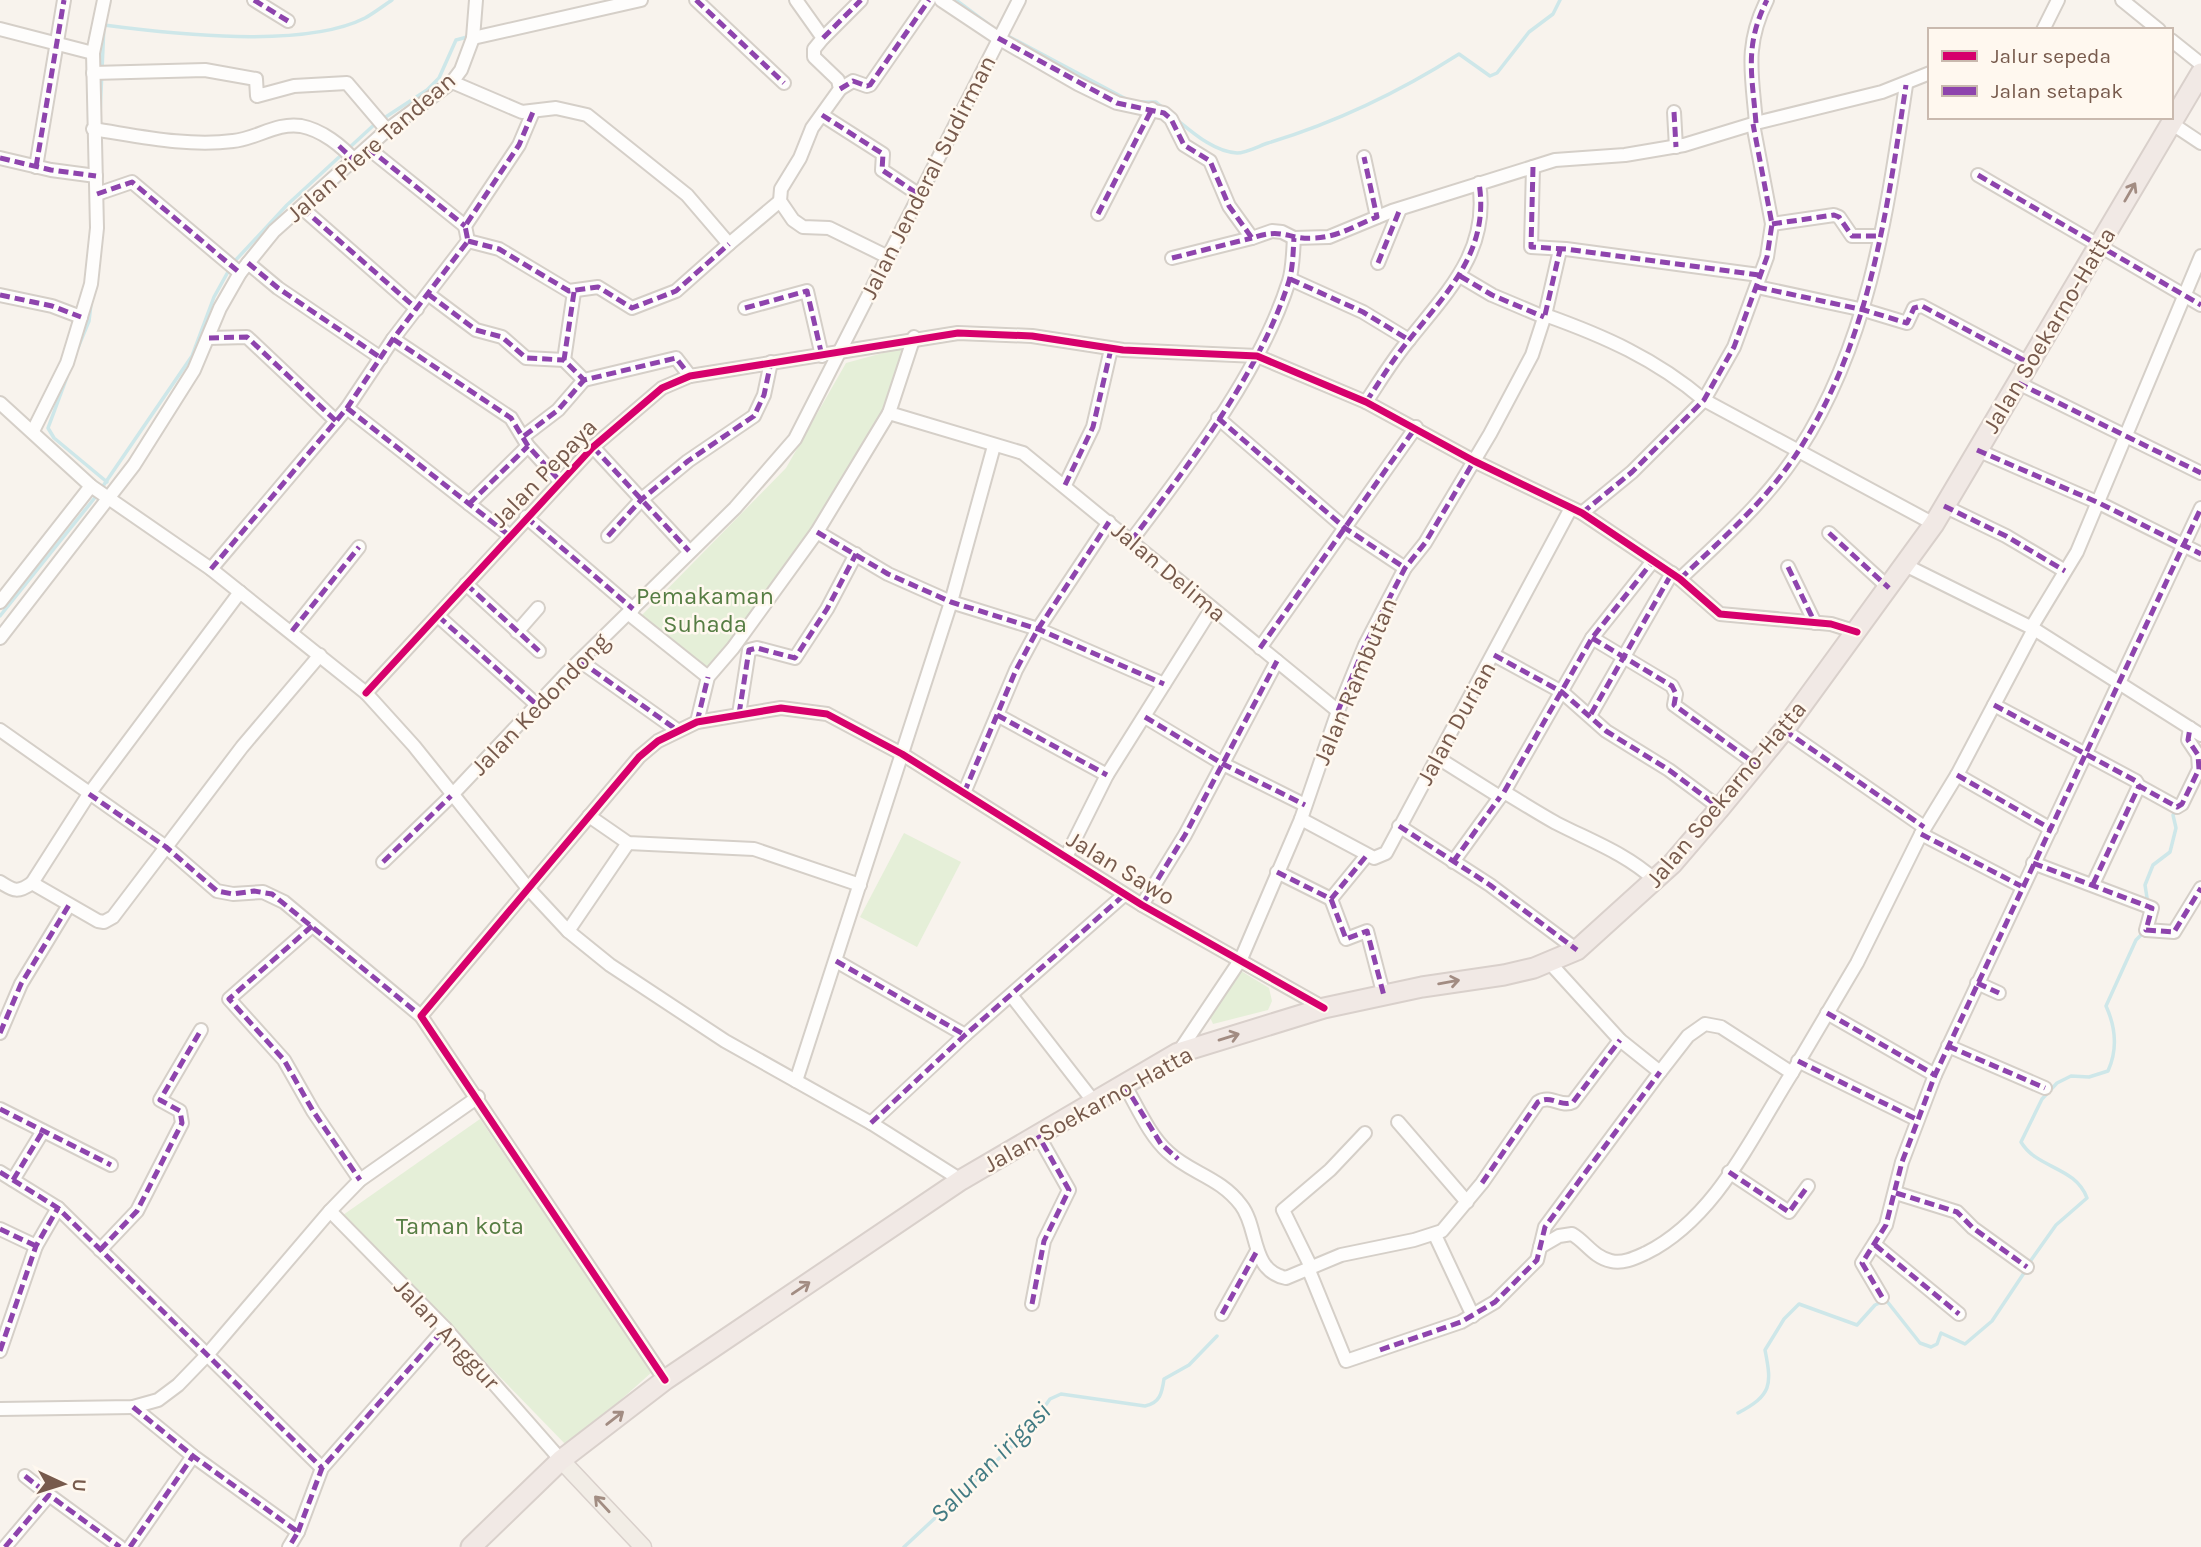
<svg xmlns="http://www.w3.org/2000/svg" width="2201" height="1547" font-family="Karla,sans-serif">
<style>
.green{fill:#e5efd8}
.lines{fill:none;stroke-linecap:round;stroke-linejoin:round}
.stream{stroke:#cee7e9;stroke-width:3.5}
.minor-casing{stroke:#d5cfc8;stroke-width:16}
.major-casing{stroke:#d9d0cb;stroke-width:19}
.highway-casing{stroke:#d9d0cb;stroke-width:23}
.minor{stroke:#fefdfc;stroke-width:12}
.major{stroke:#f2ede6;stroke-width:16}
.highway{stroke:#f1e9e5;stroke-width:19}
.quiet{stroke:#8e44ad;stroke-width:5;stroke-dasharray:10 5;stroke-linecap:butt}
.cycleway-casing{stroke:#fff8ef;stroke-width:11}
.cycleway{stroke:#d6006c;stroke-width:7}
.oneway{stroke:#a28c82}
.oneway2{stroke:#a28d82}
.labels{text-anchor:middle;stroke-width:5;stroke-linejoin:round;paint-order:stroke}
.street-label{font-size:24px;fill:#775a4c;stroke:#fff8ef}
.park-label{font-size:24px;fill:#567d43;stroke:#fff8ef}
.water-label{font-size:26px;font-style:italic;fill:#427b83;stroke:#fff8ef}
</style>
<rect width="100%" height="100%" fill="#f8f3ed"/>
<g class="green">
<path d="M905 347 883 418 825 511 708 672 641 616 786 468 846 363Z"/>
<path d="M904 833 961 862 917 947 860 917Z"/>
<path d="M1241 971 1269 988 1272 1001 1268 1010 1213 1024 1209 1015Z"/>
<path d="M480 1119 652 1372 568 1447 343 1215Z"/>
</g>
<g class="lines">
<g class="stream">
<path d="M956 0 988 24"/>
<path d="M104 25C172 34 304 49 365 18 374 13 383 6 392 0"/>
<path d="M1006 35 1126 99"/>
<path d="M1140 102H1156L1162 107"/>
<path d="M100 115 104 25"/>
<path d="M1176 119C1192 132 1214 152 1237 153 1246 153 1259 146 1268 143 1334 123 1401 91 1459 54L1490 76 1497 73 1529 32 1553 14 1560 0"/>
<path d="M233 263 287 205 375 124 427 90 439 78 456 40 471 36"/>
<path d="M77 350 89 321 91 304"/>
<path d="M67 377 48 428 54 438 107 482"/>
<path d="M101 489 192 356 214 297 229 270"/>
<path d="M0 616 97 495"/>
<path d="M2148 904 2145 885 2153 865 2170 852 2176 828 2173 815 2177 810"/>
<path d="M2029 1263 2056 1225 2087 1198C2075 1166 2037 1169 2021 1142L2042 1099 2057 1083 2071 1076 2089 1077 2108 1071C2118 1049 2116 1028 2106 1006L2136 940 2144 932"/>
<path d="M1738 1413C1772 1395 1772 1385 1765 1350L1784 1319 1799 1304 1857 1325 1875 1305 1886 1300 1920 1343 1931 1347 1937 1344 1941 1333 1965 1344 1992 1321 2026 1270"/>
<path d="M904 1547 1025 1434 1050 1399 1061 1394 1145 1406C1160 1403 1162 1393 1164 1379L1189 1365 1217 1336"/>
</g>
<g class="minor-casing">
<g id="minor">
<path d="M254 0 288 21"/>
<path d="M696 0 784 83"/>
<path d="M796 0 823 38 814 49V57L838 80 840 89 812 128 800 158 781 189 780 201 793 220 803 227 829 228 886 256"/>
<path d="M941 0 998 38 1078 84 1117 103 1164 113 1171 119 1184 145 1210 161 1229 206 1252 238 1272 231 1282 232 1294 238 1329 237 1392 211 1555 160 1625 155 1684 145 1756 123 1882 92 1930 73"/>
<path d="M2122 0 2159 30"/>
<path d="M0 29 93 53"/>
<path d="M2043 30 2058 0"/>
<path d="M473 38 641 0"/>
<path d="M823 38 861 0"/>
<path d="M2171 40 2201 64"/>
<path d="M93 73 205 70 256 79 257 96 294 86 347 83 387 130"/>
<path d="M452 82 522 112 556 108 587 115 687 195 729 244 780 201"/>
<path d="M840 89 853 81 867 86 870 85 929 0"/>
<path d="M1674 112 1676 147"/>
<path d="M822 115 883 154 882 170 918 194"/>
<path d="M1756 123C1752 74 1744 46 1767 0"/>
<path d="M2171 123 2201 143"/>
<path d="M93 129C139 136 187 147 233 141 256 139 277 122 301 126 322 130 342 146 355 161"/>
<path d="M368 148 465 226"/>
<path d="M1364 157 1377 217"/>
<path d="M0 158 51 170 96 176"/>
<path d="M36 167 64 0"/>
<path d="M1533 167 1531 247 1566 249 1759 275"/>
<path d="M1978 175 2201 305"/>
<path d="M97 194 132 182 240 273"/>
<path d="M302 208 417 309"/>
<path d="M1098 214 1152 109"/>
<path d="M1772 224 1834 215 1839 217 1852 236H1880"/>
<path d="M468 241 499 249 569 291 598 287 632 308 676 291 729 244"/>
<path d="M1172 258 1252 238"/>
<path d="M248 263 278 288 381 358"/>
<path d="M1378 263 1400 209"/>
<path d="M1460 276 1492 295 1544 317"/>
<path d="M1290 279 1363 312 1409 340"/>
<path d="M1757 287 1864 310 1907 323 1914 308 1922 306 2029 363"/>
<path d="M574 292 564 360 584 380 676 358 690 376"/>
<path d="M428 294 476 330 502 337 526 358 564 360"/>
<path d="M0 295 52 306 81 317"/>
<path d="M745 308 807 291 822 356"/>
<path d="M1545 315C1604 336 1656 359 1704 400L1934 524"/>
<path d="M914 337 889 413 1023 453 1338 711"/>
<path d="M209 338 247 337 336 421"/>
<path d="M393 339 511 418 528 446 559 480"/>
<path d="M2018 383 2201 473"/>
<path d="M1366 402C1380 381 1393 359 1409 340 1447 292 1490 251 1479 183"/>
<path d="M0 403 91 486 211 569 366 693 414 746 527 887 568 931 610 965 725 1041 871 1123 961 1180"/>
<path d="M347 408 510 536"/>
<path d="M1218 418 1345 528 1405 568"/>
<path d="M33 431 67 363 91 284 97 228 93 53 104 0"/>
<path d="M524 436 558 410 584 380"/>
<path d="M593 447 689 551"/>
<path d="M1977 450 2099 503 2201 554"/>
<path d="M1065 485 1093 427 1111 349"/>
<path d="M469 504 528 446"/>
<path d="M1944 506 2006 536 2065 571"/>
<path d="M1582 513 1632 472 1704 400 1734 347 1767 257 1772 224 1753 124"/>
<path d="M526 517 633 609"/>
<path d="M817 532 888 574 951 602 1038 629 1164 684"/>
<path d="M1829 533 1889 588"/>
<path d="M608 536 642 499 688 461 754 416 764 395 771 362"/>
<path d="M1131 541C1189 464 1260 373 1289 281 1293 268 1293 252 1294 238"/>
<path d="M1905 565 2034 629 2201 735"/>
<path d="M1788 567 1815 623"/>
<path d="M211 569 347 408 393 339 468 241 465 226 519 145 533 112"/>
<path d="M1680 579C1722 539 1768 499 1799 450 1870 340 1887 211 1906 85"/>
<path d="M466 584 539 651"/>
<path d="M240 592 89 794 32 883 98 921 104 922 113 917 242 747 320 655"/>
<path d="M0 602 91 486"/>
<path d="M629 614 708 677"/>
<path d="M438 616 536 704"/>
<path d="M2031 628 2077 552 2201 256"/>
<path d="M292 631 359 547"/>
<path d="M517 632 538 608"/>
<path d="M0 638 134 465 194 370 220 308 240 273 274 231 387 130 452 82 461 70 473 38 476 0"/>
<path d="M1592 638 1672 686 1676 694 1674 705 1756 764"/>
<path d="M1260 648 1416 427"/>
<path d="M1494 655 1562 692 1606 731 1669 770 1720 808"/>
<path d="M580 661 677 730"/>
<path d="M366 693 593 447 662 388 690 376 958 333 1032 336 1123 350 1257 356 1366 402 1474 461 1582 513 1680 579 1720 614 1831 624 1857 632"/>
<path d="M1994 705 2136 781 2139 786 2177 807 2182 804 2199 769 2198 755 2188 740 2190 728"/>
<path d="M739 714 749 650 757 648 795 658 827 609 856 554"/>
<path d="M1591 714 1672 573"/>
<path d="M997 715 1107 775"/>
<path d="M1145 717 1223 764 1305 805"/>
<path d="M697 722 708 677 733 648 817 532 889 413"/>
<path d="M0 730 166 847 217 891 233 894 263 892 284 902 421 1016"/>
<path d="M1784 730 1924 827"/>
<path d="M1438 758 1500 797 1504 792C1521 802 1538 813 1556 823 1591 841 1625 853 1655 880"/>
<path d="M1957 775 2051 829"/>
<path d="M1504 792 1592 638 1653 561"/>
<path d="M964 793 1016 670 1038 629 1109 522"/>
<path d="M589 816 628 843 754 849 860 885"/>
<path d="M1301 819 1374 858 1386 853 1571 508"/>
<path d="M1399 826 1490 885 1577 950"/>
<path d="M1921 834 2021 886"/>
<path d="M1066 857 1107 775 1212 608"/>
<path d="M383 862 451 796 567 673 735 508 795 439 1019 0"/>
<path d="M1453 862 1500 797"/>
<path d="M2033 863 2152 908 2146 930 2174 932 2201 888"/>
<path d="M1277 872 1331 899 1367 855"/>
<path d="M0 882C14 891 18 893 32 883"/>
<path d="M2093 884 2139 786"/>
<path d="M1331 899 1346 939 1367 931 1384 996"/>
<path d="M1142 905 1185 835 1277 661"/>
<path d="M312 926 229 999 284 1060 313 1111 360 1180"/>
<path d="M568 931 628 843"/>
<path d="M836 961 965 1035"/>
<path d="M1977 983 1999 993"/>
<path d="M1011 995 1094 1102"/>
<path d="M1827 1013 1935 1075"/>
<path d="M0 1033 21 984 69 905"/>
<path d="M1948 1046 2045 1088"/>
<path d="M1178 1053 1241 959 1301 819 1338 711 1365 645 1405 568 1425 543 1490 434 1532 355 1545 315 1560 250"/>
<path d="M1798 1061 1916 1119"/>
<path d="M1792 1073 1857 963 1921 834 1957 775 2034 629"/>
<path d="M796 1081 951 602 994 446"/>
<path d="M1124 1084C1137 1106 1149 1135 1168 1152 1190 1173 1220 1177 1241 1205 1259 1228 1250 1271 1286 1278L1341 1255 1414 1240 1442 1231 1482 1183 1538 1102C1551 1094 1561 1108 1573 1102L1620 1040"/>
<path d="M0 1109 111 1165"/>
<path d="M1398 1122 1467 1202"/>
<path d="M871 1123 965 1035 1124 895"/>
<path d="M0 1172 58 1208 322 1468"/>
<path d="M1729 1172 1789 1212 1808 1186"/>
<path d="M13 1180 43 1131"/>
<path d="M1896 1193 1957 1212 1973 1228 2027 1267"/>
<path d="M330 1211 445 1328 561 1460"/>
<path d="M0 1229 36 1246"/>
<path d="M1435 1235 1473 1316"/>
<path d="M1875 1245 1959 1314"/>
<path d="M1540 1247 1559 1236 1572 1234C1586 1242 1593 1257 1611 1261 1623 1264 1635 1258 1646 1253 1716 1218 1752 1136 1792 1073L1721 1027 1705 1024 1688 1036 1660 1072 1620 1040 1549 962"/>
<path d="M100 1250 137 1211 182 1123 180 1111 160 1100 201 1030"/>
<path d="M1311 1267 1283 1210 1330 1170 1365 1133"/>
<path d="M1308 1268 1346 1361 1461 1322 1495 1302 1537 1260 1545 1227 1660 1072"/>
<path d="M1882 1297 1862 1263 1886 1225 1902 1162 1935 1075 2201 508"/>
<path d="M1032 1304 1044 1241 1069 1190 1038 1135"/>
<path d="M1222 1314 1257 1251"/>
<path d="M0 1351 36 1246 58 1208"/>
<path d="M665 1380 421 1016 639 757 658 741 697 722 781 708 827 714 902 754 1142 905 1324 1008"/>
<path d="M133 1407 193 1456 298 1532 289 1547"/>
<path d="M0 1409 133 1407 158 1400 178 1385 207 1355 330 1211 360 1180 478 1097"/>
<path d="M25 1476 49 1495"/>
<path d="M298 1532 322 1468 445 1328"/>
<path d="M5 1547 49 1495 120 1547"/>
<path d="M130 1547 193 1456"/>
</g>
</g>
<g class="major-casing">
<path id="major" d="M561 1460 643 1547"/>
</g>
<g class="highway-casing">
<path id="highway" d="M471 1547 561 1460 665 1380 961 1180 1178 1053 1324 1008 1422 987 1504 975 1534 968 1577 950 1672 864 1720 808 1784 730 1934 524 2201 73"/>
</g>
<use href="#minor" class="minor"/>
<use href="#major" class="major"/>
<use href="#highway" class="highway"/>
<g class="quiet">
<path d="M254 0 288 21"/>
<path d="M696 0 784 83"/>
<path d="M823 38 861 0"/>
<path d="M998 38 1117 103 1164 113 1171 119 1184 145 1210 161 1229 206 1252 238C1284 227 1287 240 1315 238 1338 237 1356 225 1377 217L1364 157"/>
<path d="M840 89 853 81 867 86 870 85 929 0"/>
<path d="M1674 112 1676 147"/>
<path d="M822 115 883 154 882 170 918 194"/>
<path d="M1756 123C1752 74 1744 46 1767 0"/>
<path d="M339 146 355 161"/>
<path d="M368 148 465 226"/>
<path d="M0 158 51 170 96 176"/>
<path d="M36 167 64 0"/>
<path d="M1533 167 1531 247 1566 249 1759 275"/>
<path d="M1978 175 2201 305"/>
<path d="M97 194 132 182 240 273"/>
<path d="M302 208 417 309"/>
<path d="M1098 214 1152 109"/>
<path d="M1772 224 1834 215 1839 217 1852 236H1880"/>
<path d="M468 241 499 249 569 291 598 287 632 308 676 291 729 244"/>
<path d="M1172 258 1252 238"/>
<path d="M248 263 278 288 381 358"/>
<path d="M1378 263 1400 209"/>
<path d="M1460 276 1492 295 1544 317"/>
<path d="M1290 279 1363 312 1409 340"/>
<path d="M1757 287 1864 310 1907 323 1914 308 1922 306 2029 363"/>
<path d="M574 292 564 360 584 380 676 358 690 376"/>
<path d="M428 294 476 330 502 337 526 358 564 360"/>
<path d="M0 295 52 306 81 317"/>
<path d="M745 308 807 291 822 356"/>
<path d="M1545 315 1560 250"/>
<path d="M209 338 247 337 336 421"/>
<path d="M393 339 511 418 528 446 559 480"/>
<path d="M2018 383 2201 473"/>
<path d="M1366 402C1380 381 1393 359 1409 340 1447 292 1490 251 1479 183"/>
<path d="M347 408 510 536"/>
<path d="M1218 418 1345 528 1405 568"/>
<path d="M524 436 558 410 584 380"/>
<path d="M593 447 689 551"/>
<path d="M1977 450 2099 503 2201 554"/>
<path d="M1065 485 1093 427 1111 349"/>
<path d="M469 504 528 446"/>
<path d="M1944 506 2006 536 2065 571"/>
<path d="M1582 513 1632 472 1704 400 1734 347 1767 257 1772 224 1753 124"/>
<path d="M526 517 633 609"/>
<path d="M817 532 888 574 951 602 1038 629 1164 684"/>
<path d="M1829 533 1889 588"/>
<path d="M608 536 642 499 688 461 754 416 764 395 771 362"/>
<path d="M1131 541C1189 464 1260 373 1289 281 1293 268 1293 252 1294 238"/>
<path d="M1788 567 1815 623"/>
<path d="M211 569 347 408 393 339 468 241 465 226 519 145 533 112"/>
<path d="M1680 579C1722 539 1768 499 1799 450 1870 340 1887 211 1906 85"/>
<path d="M466 584 539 651"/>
<path d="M438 616 536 704"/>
<path d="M292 631 359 547"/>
<path d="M1592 638 1672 686 1676 694 1674 705 1756 764"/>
<path d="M1260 648 1416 427"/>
<path d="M1494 655 1562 692 1606 731 1669 770 1720 808"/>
<path d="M580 661 677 730"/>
<path d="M1994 705 2136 781 2139 786 2177 807 2182 804 2199 769 2198 755 2188 740 2190 728"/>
<path d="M1338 711 1365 645 1405 568 1425 543 1474 461"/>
<path d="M739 714 749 650 757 648 795 658 827 609 856 554"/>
<path d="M1591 714 1672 573"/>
<path d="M997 715 1107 775"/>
<path d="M1145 717 1223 764 1305 805"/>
<path d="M697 722 708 677"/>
<path d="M1784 730 1924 827"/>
<path d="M1957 775 2051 829"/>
<path d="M1504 792 1592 638 1653 561"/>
<path d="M964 793 1016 670 1038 629 1109 522"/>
<path d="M89 794 166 847 217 891 233 894 254 891 272 894 421 1016"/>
<path d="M1399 826 1490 885 1577 950"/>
<path d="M1921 834 2021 886"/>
<path d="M383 862 451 796"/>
<path d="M1453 862 1500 797"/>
<path d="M2033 863 2152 908 2146 930 2174 932 2201 888"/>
<path d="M1277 872 1331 899 1367 855"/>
<path d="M2093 884 2139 786"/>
<path d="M1331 899 1346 939 1367 931 1384 996"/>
<path d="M1142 905 1185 835 1277 661"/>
<path d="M312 926 229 999 284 1060 313 1111 360 1180"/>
<path d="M836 961 965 1035"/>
<path d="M1977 983 1999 993"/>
<path d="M1827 1013 1935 1075"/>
<path d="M0 1033 21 984 69 905"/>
<path d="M1948 1046 2045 1088"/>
<path d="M1798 1061 1916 1119"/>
<path d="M1124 1084 1161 1144 1178 1159"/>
<path d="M0 1109 111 1165"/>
<path d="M871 1123 965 1035 1124 895"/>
<path d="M0 1172 58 1208 322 1468"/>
<path d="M1729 1172 1789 1212 1808 1186"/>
<path d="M13 1180 43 1131"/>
<path d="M1482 1183 1538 1102C1551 1094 1561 1108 1573 1102L1620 1040"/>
<path d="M1896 1193 1957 1212 1973 1228 2027 1267"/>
<path d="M0 1229 36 1246"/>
<path d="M1875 1245 1959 1314"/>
<path d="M100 1250 137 1211 182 1123 180 1111 160 1100 201 1030"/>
<path d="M1882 1297 1862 1263 1886 1225 1902 1162 1935 1075 2201 508"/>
<path d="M1032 1304 1044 1241 1069 1190 1038 1135"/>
<path d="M1222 1314 1257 1251"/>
<path d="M1380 1350 1461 1322 1495 1302 1537 1260 1545 1227 1660 1072"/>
<path d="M0 1351 36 1246 58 1208"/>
<path d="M133 1407 193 1456 298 1532 289 1547"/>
<path d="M25 1476 49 1495"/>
<path d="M298 1532 322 1468 445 1328"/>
<path d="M5 1547 49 1495 120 1547"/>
<path d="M130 1547 193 1456"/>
</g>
<g class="cycleway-casing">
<g id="cycleway">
<path d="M366 693 593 447 662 388 690 376 958 333 1032 336 1123 350 1257 356 1366 402 1474 461 1582 513 1680 579 1720 614 1831 624 1857 632"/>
<path d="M665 1380 421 1016 639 757 658 741 697 722 781 708 827 714 902 754 1142 905 1324 1008"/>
</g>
</g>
<use href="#cycleway" class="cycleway"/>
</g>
<defs><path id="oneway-shaft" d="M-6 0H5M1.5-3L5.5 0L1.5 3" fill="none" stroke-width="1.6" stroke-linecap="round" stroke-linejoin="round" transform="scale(1.75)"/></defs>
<g class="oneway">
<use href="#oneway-shaft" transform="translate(2130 192) rotate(-60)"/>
<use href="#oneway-shaft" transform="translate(1449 982) rotate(-10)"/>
<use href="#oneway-shaft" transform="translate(1229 1037) rotate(-17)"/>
<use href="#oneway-shaft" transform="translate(801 1288) rotate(-34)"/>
<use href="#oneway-shaft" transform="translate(615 1418) rotate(-38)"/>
</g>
<use class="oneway2" href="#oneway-shaft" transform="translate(602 1504) rotate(-133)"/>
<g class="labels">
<g class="street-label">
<text transform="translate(371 147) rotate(-41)" y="8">Jalan Piere Tandean</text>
<text transform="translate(928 177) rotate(-63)" y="8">Jalan Jenderal Sudirman</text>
<text transform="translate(2049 330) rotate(-59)" y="8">Jalan Soekarno-Hatta</text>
<text transform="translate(544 473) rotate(-46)" y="8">Jalan Pepaya</text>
<text transform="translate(1169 572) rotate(40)" y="8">Jalan Delima</text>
<text transform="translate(1355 681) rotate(-67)" y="8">Jalan Rambutan</text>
<text transform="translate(540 704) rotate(-46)" y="8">Jalan Kedondong</text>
<text transform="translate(1456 723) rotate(-61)" y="8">Jalan Durian</text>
<text transform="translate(1726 794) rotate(-50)" y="8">Jalan Soekarno-Hatta</text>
<text transform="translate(1121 868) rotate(31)" y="8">Jalan Sawo</text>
<text transform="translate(1088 1109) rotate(-29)" y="8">Jalan Soekarno-Hatta</text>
<text transform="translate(447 1334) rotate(47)" y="8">Jalan Anggur</text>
</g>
<g class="park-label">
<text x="705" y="604">Pemakaman<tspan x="705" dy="28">Suhada</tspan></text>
<text x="460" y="1234">Taman kota</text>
</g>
<g class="water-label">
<text transform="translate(990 1462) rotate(-45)" y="9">Saluran irigasi</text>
</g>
</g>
<rect x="1928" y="28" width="245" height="91" fill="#fff8ef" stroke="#c9b9ae" stroke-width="2"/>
<rect x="1942" y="51" width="35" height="10" fill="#d6006c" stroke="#c9b9ae" stroke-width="2"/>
<text x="1991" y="63" font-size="21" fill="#775a4c">Jalur sepeda</text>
<rect x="1942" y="86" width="35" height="10" fill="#8e44ad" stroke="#c9b9ae" stroke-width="2"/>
<text x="1991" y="98" font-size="21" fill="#775a4c">Jalan setapak</text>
<g transform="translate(63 1484) rotate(94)" stroke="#fff8ef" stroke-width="5" paint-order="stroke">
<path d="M0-5L12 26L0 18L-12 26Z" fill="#775a4c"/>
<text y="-10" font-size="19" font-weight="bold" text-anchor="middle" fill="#775a4c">U</text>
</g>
</svg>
